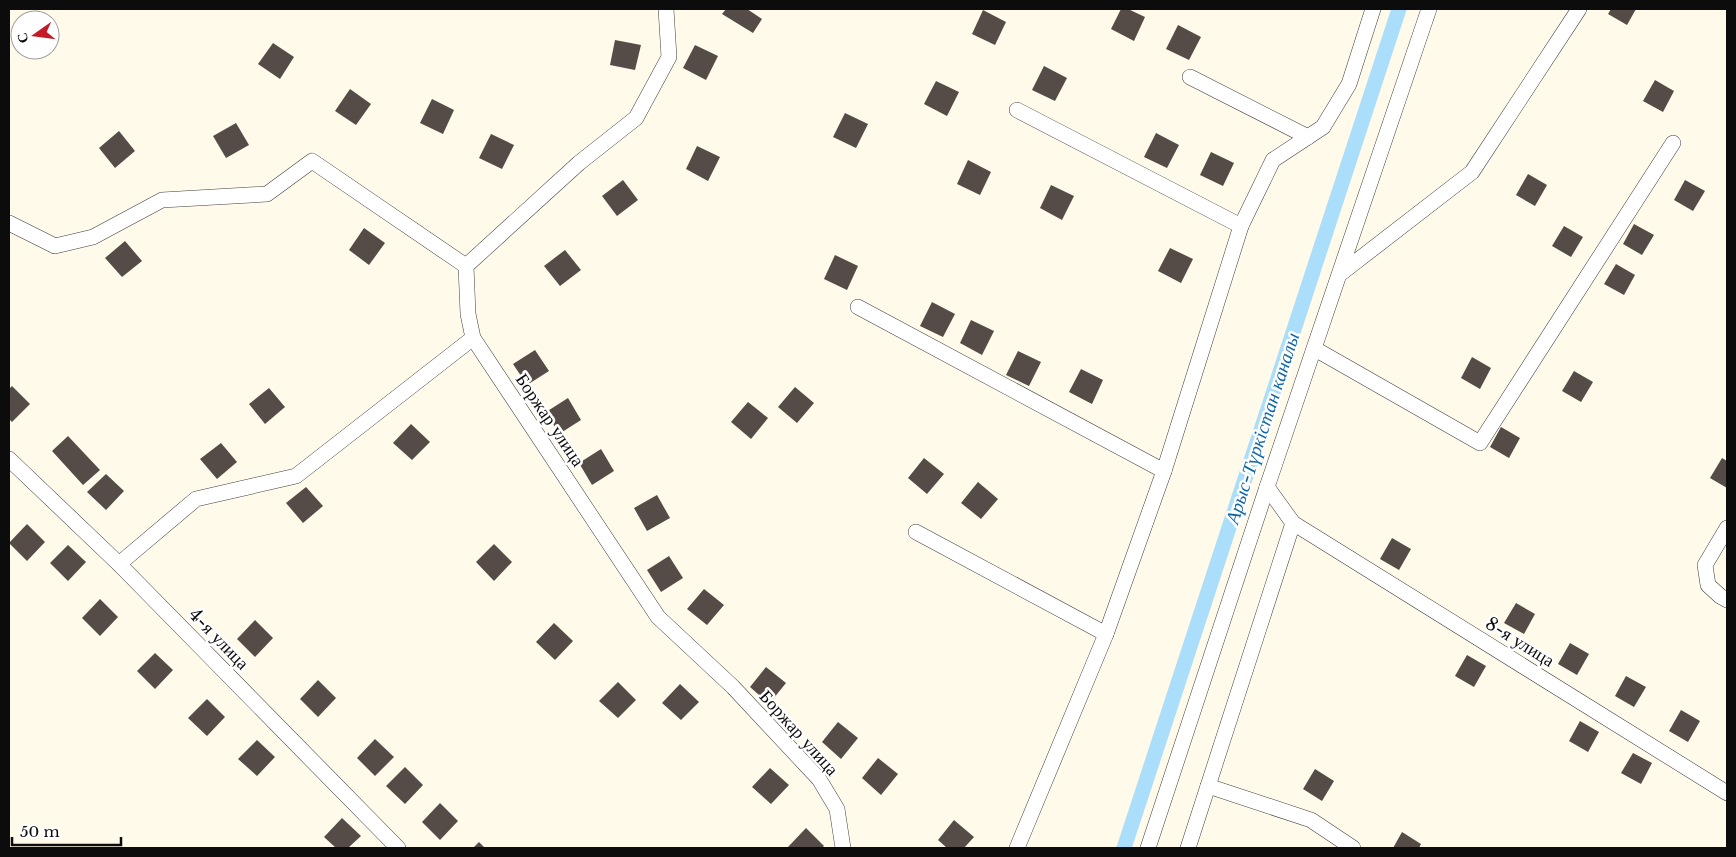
<svg xmlns="http://www.w3.org/2000/svg" width="1736" height="857" font-family="'Libre Baskerville',serif">
<style>
.lines{fill:none;stroke-linecap:round;stroke-linejoin:round}
.canal{stroke:#abdefa;stroke-width:15}
.building{fill:#554c47}
.minor-casing{stroke:#3f3f3f;stroke-width:16}
.minor{stroke:#fff;stroke-width:15}
.labels{text-anchor:middle;stroke-width:5;stroke-linejoin:round;paint-order:stroke}
.street-label{font-size:18px;fill:#0c0c0c;stroke:#fff}
.water-label{font-size:19px;font-style:italic;fill:#0e65a4;stroke:#fff}
</style>
<rect width="100%" height="100%" fill="#fffaea"/>
<g class="lines">
<path class="canal" d="M1124 848 1399 9"/>
</g>
<g class="building">
<path d="M726 9H747L762 19 753 33 722 14Z"/>
<path d="M1121 9H1128L1145 17 1134 41 1111 29Z"/>
<path d="M1611 9H1636L1627 25 1608 14Z"/>
<path d="M983 10 1006 22 995 45 972 34Z"/>
<path d="M1178 25 1201 37 1189 60 1166 49Z"/>
<path d="M615 40 641 45 635 70 610 65Z"/>
<path d="M273 43 294 57 280 79 258 64Z"/>
<path d="M695 45 718 56 706 80 683 68Z"/>
<path d="M1044 66 1067 78 1055 101 1032 90Z"/>
<path d="M1655 80 1674 91 1663 112 1643 101Z"/>
<path d="M936 81 959 92 947 116 924 104Z"/>
<path d="M350 89 371 104 356 125 335 111Z"/>
<path d="M432 99 454 110 443 134 420 123Z"/>
<path d="M845 113 868 124 856 148 833 137Z"/>
<path d="M236 123 249 145 226 158 213 136Z"/>
<path d="M119 131 135 151 115 168 99 148Z"/>
<path d="M1156 133 1179 145 1167 168 1144 157Z"/>
<path d="M491 134 514 145 502 169 479 158Z"/>
<path d="M697 146 720 157 708 181 686 169Z"/>
<path d="M1211 152 1234 163 1223 186 1200 175Z"/>
<path d="M968 160 991 172 980 195 957 184Z"/>
<path d="M1528 174 1547 185 1535 206 1516 195Z"/>
<path d="M623 180 638 200 617 216 602 196Z"/>
<path d="M1685 180 1705 191 1693 211 1674 200Z"/>
<path d="M1051 185 1074 196 1062 220 1040 208Z"/>
<path d="M1634 224 1654 235 1642 255 1623 244Z"/>
<path d="M1564 226 1583 237 1571 257 1552 246Z"/>
<path d="M364 228 385 243 369 265 349 250Z"/>
<path d="M125 241 142 261 122 277 105 258Z"/>
<path d="M1170 248 1193 259 1181 283 1158 271Z"/>
<path d="M565 250 581 270 560 286 544 266Z"/>
<path d="M835 255 858 266 847 290 824 279Z"/>
<path d="M1616 264 1635 275 1624 295 1604 284Z"/>
<path d="M932 302 955 314 943 337 920 326Z"/>
<path d="M971 320 994 331 982 355 960 343Z"/>
<path d="M535 350 549 371 527 385 513 364Z"/>
<path d="M1018 351 1041 362 1029 386 1006 375Z"/>
<path d="M1472 357 1491 368 1480 389 1461 378Z"/>
<path d="M1081 369 1103 380 1092 404 1069 392Z"/>
<path d="M1574 371 1593 382 1581 402 1562 391Z"/>
<path d="M12 386 30 404 12 422 9 419V389Z"/>
<path d="M795 387 814 403 797 423 778 407Z"/>
<path d="M269 388 285 407 265 424 249 404Z"/>
<path d="M568 398 581 420 559 434 546 412Z"/>
<path d="M748 402 768 418 751 439 731 422Z"/>
<path d="M411 424 430 442 412 460 393 443Z"/>
<path d="M1501 427 1520 438 1509 458 1490 447Z"/>
<path d="M68 436 100 470 83 485 52 451Z"/>
<path d="M221 443 237 462 217 479 200 459Z"/>
<path d="M601 449 614 471 592 485 579 463Z"/>
<path d="M924 458 944 474 927 494 908 478Z"/>
<path d="M1722 458 1727 461V488L1710 478Z"/>
<path d="M106 474 124 491 106 510 87 492Z"/>
<path d="M978 482 998 499 981 519 961 503Z"/>
<path d="M306 487 323 506 303 523 286 503Z"/>
<path d="M657 495 670 518 647 531 634 508Z"/>
<path d="M27 524 45 542 27 561 9 543Z"/>
<path d="M1392 538 1411 549 1399 570 1380 559Z"/>
<path d="M494 544 512 562 494 581 476 562Z"/>
<path d="M68 545 86 562 68 581 50 563Z"/>
<path d="M669 556 683 578 661 592 647 570Z"/>
<path d="M704 589 724 605 707 625 687 609Z"/>
<path d="M100 599 118 617 100 636 82 618Z"/>
<path d="M1516 603 1535 614 1524 634 1504 623Z"/>
<path d="M255 620 273 638 255 657 237 639Z"/>
<path d="M554 623 573 641 555 660 536 642Z"/>
<path d="M1570 643 1589 654 1577 675 1558 664Z"/>
<path d="M155 653 173 670 155 689 137 671Z"/>
<path d="M1467 655 1486 666 1474 687 1455 676Z"/>
<path d="M766 667 786 683 769 704 750 687Z"/>
<path d="M1626 676 1646 687 1634 707 1615 696Z"/>
<path d="M318 680 336 698 318 717 300 699Z"/>
<path d="M618 682 636 700 618 718 599 701Z"/>
<path d="M680 684 699 702 681 720 662 703Z"/>
<path d="M207 699 225 717 207 736 188 718Z"/>
<path d="M1681 710 1700 721 1688 742 1669 731Z"/>
<path d="M1580 721 1599 732 1588 752 1569 741Z"/>
<path d="M838 722 858 738 841 759 822 742Z"/>
<path d="M375 739 394 757 375 776 357 758Z"/>
<path d="M257 740 275 757 257 776 238 759Z"/>
<path d="M1633 753 1652 763 1641 784 1621 773Z"/>
<path d="M878 758 898 774 881 795 862 778Z"/>
<path d="M405 767 423 785 405 804 386 786Z"/>
<path d="M770 768 789 785 771 804 752 787Z"/>
<path d="M1315 769 1334 781 1322 801 1303 789Z"/>
<path d="M440 803 458 821 440 840 422 822Z"/>
<path d="M342 818 361 836 348 848H336L324 837Z"/>
<path d="M954 820 974 837 964 848H947L938 840Z"/>
<path d="M806 828 824 846 822 848H789L788 847Z"/>
<path d="M1402 832 1421 844 1419 848H1393Z"/>
<path d="M479 842 485 848H473Z"/>
</g>
<g class="lines">
<g class="minor-casing">
<g id="minor">
<path d="M666 9 669 57 636 118 579 163 466 266 468 314 473 338 658 617 733 687 819 779 837 809 843 848"/>
<path d="M1429 9 1267 487 1293 523 1727 793"/>
<path d="M1190 77 1308 137"/>
<path d="M1017 110 1241 226"/>
<path d="M9 223 55 246 93 237 162 200 267 194 312 161 466 266"/>
<path d="M1340 274 1472 172 1579 9"/>
<path d="M858 307 1164 471"/>
<path d="M1315 349 1480 443 1673 143"/>
<path d="M9 459 119 564 398 848"/>
<path d="M1727 528 1705 565 1708 585 1720 596 1727 600"/>
<path d="M916 532 1106 634"/>
<path d="M119 564 196 499 296 476 473 338"/>
<path d="M1208 786 1311 820 1353 848"/>
<path d="M1017 848 1106 634 1164 471 1241 226 1273 160 1323 127 1349 84 1373 9"/>
<path d="M1148 848 1267 487"/>
<path d="M1188 848 1293 523"/>
</g>
</g>
<use href="#minor" class="minor"/>
</g>
<g class="labels">
<g class="street-label">
<text transform="translate(550 420) rotate(56)" y="6">Боржар улица</text>
<text transform="translate(219 639) rotate(46)" y="6">4-я улица</text>
<text transform="translate(1520 642) rotate(32)" y="6">8-я улица</text>
<text transform="translate(799 733) rotate(48)" y="6">Боржар улица</text>
</g>
<g class="water-label">
<text transform="translate(1262 428) rotate(-72)" y="7">Арыс-Түркістан каналы</text>
</g>
</g>
<rect width="1736" height="857" fill="none" stroke="#0c0c0c" stroke-width="20"/>
<g transform="translate(35 35) rotate(256)"><circle r="24" fill="#ffffff" stroke="#9e9e9e"/>
<path d="M0-4L9 19L0 12L-9 19Z" fill="#c41b27"/>
<text y="-8" font-size="14" font-weight="bold" text-anchor="middle" fill="#0c0c0c">С</text>
</g>
<path d="M12 837v8h109v-8" fill="none" stroke="#0c0c0c" stroke-width="2.5"/>
<text x="20" y="837" font-size="15" fill="#0c0c0c" stroke="#ffffff" stroke-width="4" paint-order="stroke">50 m</text>
</svg>
